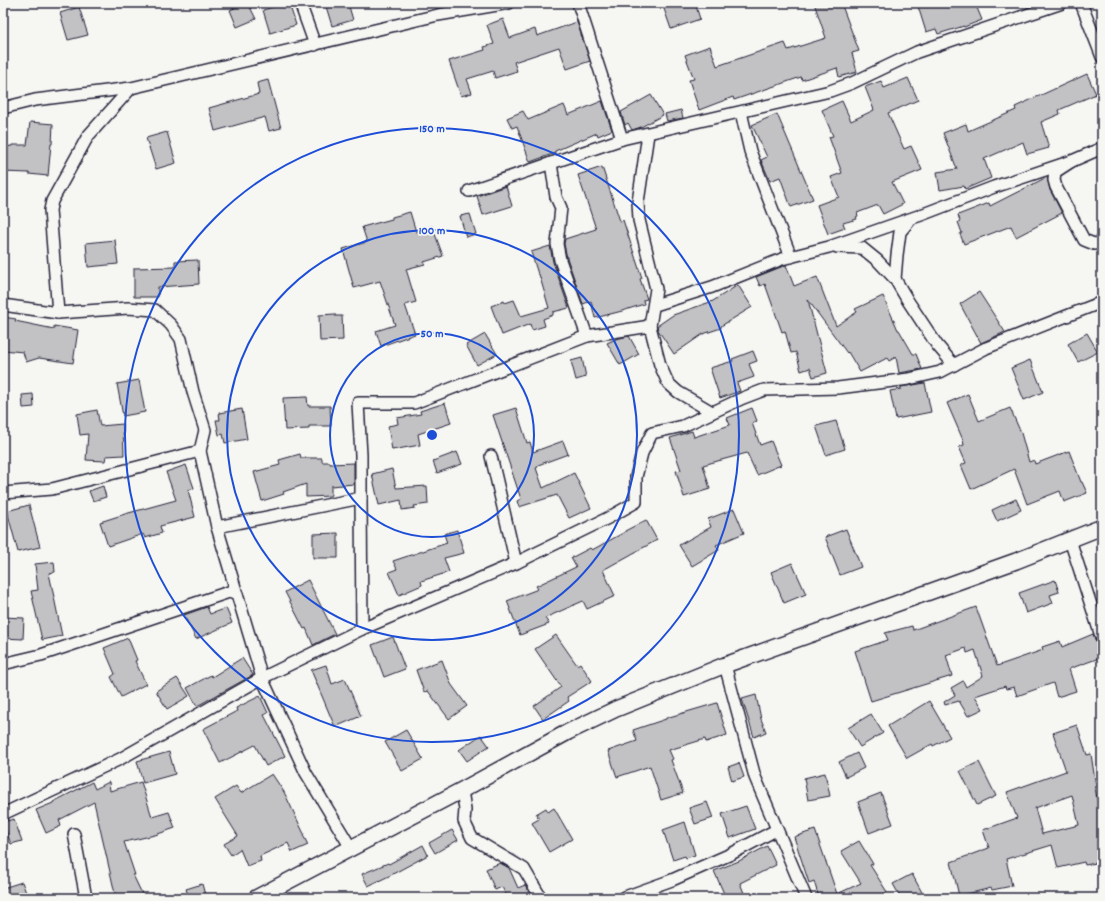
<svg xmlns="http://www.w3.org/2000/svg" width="1105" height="901" font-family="Dekko,sans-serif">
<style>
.building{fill:#c2c2c4;stroke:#22223b;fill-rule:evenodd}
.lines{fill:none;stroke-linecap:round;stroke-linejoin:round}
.minor-casing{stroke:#22223b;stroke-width:14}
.secondary-casing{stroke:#22223b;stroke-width:18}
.minor{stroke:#f6f6f2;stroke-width:11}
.secondary{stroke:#f6f6f2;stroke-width:15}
.ring{fill:none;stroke:#1d4ed8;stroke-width:2}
.centre{fill:#1d4ed8;stroke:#f6f6f2;stroke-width:2}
.ring-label{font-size:12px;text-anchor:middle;font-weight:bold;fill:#1d4ed8;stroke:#f6f6f2;stroke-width:3.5;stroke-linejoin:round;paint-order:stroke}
</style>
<rect width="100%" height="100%" fill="#f6f6f2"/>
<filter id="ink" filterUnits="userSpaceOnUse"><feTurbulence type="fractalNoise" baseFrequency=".025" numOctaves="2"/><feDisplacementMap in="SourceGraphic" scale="8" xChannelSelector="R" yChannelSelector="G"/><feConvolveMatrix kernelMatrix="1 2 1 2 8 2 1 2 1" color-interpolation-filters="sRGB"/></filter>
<g filter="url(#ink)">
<g class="building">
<path d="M246 3H248L256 19 237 27 230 10Z"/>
<path d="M286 3H289L296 25 270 33 263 10Z"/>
<path d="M325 3H348L353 20 332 26Z"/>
<path d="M662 3H695L700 19 671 29Z"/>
<path d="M814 3H841L859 51 852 53 857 72 839 77 837 68 802 80 801 77 734 100 733 97 699 110 689 80 694 79 685 55 710 46 717 66 785 43 788 50 826 38Z"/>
<path d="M917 3H975L982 20 964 27V26L938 34 936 29 926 32Z"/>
<path d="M79 7 88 35 68 40 60 13Z"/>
<path d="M503 19 510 38 535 29 537 36 577 22 590 61 567 69 559 47 514 62 517 71 495 78 493 71 467 79 472 93 461 96 449 61 485 50 484 47 494 44 487 25Z"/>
<path d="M1087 74 1096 94 1059 110 1060 114 1041 122 1049 148 1027 154 1023 142 984 159 991 178 965 189 964 186 940 190 937 172 957 169 943 133 966 124 968 131 1016 110 1015 107Z"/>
<path d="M908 78 918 100 888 113 904 149 911 146 922 170 892 182 903 204 883 214 878 205 857 213 858 216 856 217 857 219 843 223 845 228 828 234 817 205 839 197 831 177 842 173 829 137 833 136 822 110 842 101 851 121 874 110 865 87 881 81 884 88Z"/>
<path d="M268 80 281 128 269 131 265 117 215 131 209 108 259 94 257 83Z"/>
<path d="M651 95 663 115 641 127 632 130 628 123 625 125 621 112Z"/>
<path d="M602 101 612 130 598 136 597 133 555 151V153L530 162 517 126 512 128 507 118 523 111 528 120 564 105 568 115Z"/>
<path d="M681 110 683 118 667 121 665 114Z"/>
<path d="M777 114 813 199 791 207 780 177 770 181 761 160 767 157 752 125Z"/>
<path d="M30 122 53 124 52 144H51L48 176 29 174V173L3 172V147L12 146V145H27Z"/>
<path d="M167 132 176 163 156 169 146 138Z"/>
<path d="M602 167 620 221 623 220 642 278 640 279 647 299 643 300 644 304 622 311 595 318 591 301 583 304 567 258 564 244 565 239 596 229 578 175Z"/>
<path d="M1047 177 1050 190 1062 213 1016 237 1011 226 964 244 960 234 962 233 958 222 960 221 958 215 989 203 990 206Z"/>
<path d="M506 186 512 206 483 215 477 196Z"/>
<path d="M410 212 416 232 432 226 443 256 424 262 425 264 406 269 416 302 405 305 415 334 381 346 376 331 395 325 380 281 354 288 343 249 367 242 362 227 392 219V217Z"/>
<path d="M470 214 476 234 466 237 460 216Z"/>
<path d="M115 240 118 264 88 267 86 243Z"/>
<path d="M550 246 553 262 569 308 553 312V315L543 319 545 326 532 330 530 324 502 335 491 306 504 301 505 303 514 300 521 316 549 308 539 274H538L531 252Z"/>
<path d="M198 260 199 284 158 287V297H134V268L175 267V261Z"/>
<path d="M786 265 794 286 817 277 836 326 857 312 855 309 883 296 898 330H899L913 354H916L922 369 899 373 896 357 889 361 887 358 860 372 848 352 847 353 808 300 827 373 813 377 810 368 801 371 796 352 791 353 785 331 782 332 765 284 760 286 756 277Z"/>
<path d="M738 285 752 307 721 326V328L703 334 674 354 658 330 657 326 673 315 713 301Z"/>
<path d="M979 292 1005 332 981 343 960 304Z"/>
<path d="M335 314V316H342L343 340 320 341 319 315Z"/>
<path d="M3 317 16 319 15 321 54 329V326L78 330 73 363 39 358 26 362 23 352 3 350Z"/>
<path d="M1087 333 1098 352 1078 362 1068 344Z"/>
<path d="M485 334 497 354 477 365 466 345Z"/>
<path d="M629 336 639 354 620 365 607 343 616 339Z"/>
<path d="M753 351 757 361 749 364 754 377 737 383 740 391 720 398 710 368 733 361 732 359Z"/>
<path d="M582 358 586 377 576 380 571 361Z"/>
<path d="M1030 360 1043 392 1024 400 1011 368Z"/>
<path d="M139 380 145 412 123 416 117 384Z"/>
<path d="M925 383 931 412 896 419 890 391 901 389V387Z"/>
<path d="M33 394 34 407 23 408 22 395Z"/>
<path d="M968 394 979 421 1010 408 1021 433 1029 462 1034 460 1035 464 1069 451 1081 482H1082L1087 493 1064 502 1060 491 1027 504 1014 469 971 489 961 465 966 463 959 447 964 445 963 440 947 403Z"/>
<path d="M307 397 308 406H330L331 426H309V429L285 430 283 398Z"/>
<path d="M445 403 451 423 418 434 420 445 392 450 388 426 398 424 397 418 421 414 420 411Z"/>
<path d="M516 408 527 443 530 442 533 452 563 441 568 454 538 465V467L536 468 543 488 574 473 591 508 569 518 557 495 519 507 517 501 521 499 493 415Z"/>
<path d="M752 408 757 421 752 423 760 445 771 441 781 465 757 475 747 453 703 465 710 489 684 497 676 471 681 470 670 438 692 431 694 437 730 425 727 418Z"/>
<path d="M242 409 247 439 225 443 223 434 219 435 216 420H220L219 413Z"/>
<path d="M97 410 100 426 123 424 124 455 106 456 105 461 86 460 88 434 80 435 77 414Z"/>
<path d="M836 421 845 449 826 455 816 426Z"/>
<path d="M457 452 462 464 437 473 433 461Z"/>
<path d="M300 454 301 458H322V462H330V464L354 463V484L331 486V496L306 497V484L283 492 284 494 262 501 254 472 280 465 279 460Z"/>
<path d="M186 465 194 488 188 490 195 517 160 526 162 533 145 538 143 534 108 546 100 522 125 514 176 500 166 472Z"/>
<path d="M392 469 396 488 427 486 428 504 414 506 415 508 402 510 401 500 379 505 372 474Z"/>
<path d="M103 486 106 497 93 501 89 491Z"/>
<path d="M1016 499 1021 510 997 521 992 510Z"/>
<path d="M29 505 40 547 18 552 7 511Z"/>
<path d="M734 509 744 533 716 545 719 550 692 566 679 545 711 527 708 519Z"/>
<path d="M646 520 657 540 603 570 615 596 587 609 583 601 545 618 549 624 520 635 507 601 538 589 536 586 576 567 571 558 590 548 592 550 625 532V531Z"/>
<path d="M846 529 861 567 840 575 825 537Z"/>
<path d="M457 530 464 553 444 558 449 572 421 581 422 585 399 595 389 572 397 569 393 561 447 543 444 534Z"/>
<path d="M338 533V558H313V534Z"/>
<path d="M54 562 55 572 49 573 62 636 42 640 31 591 38 590 35 564Z"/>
<path d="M792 563 806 594 784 603 771 572Z"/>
<path d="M308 580 335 634 313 645 306 628 304 629 285 592Z"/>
<path d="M1055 580 1059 592 1050 595 1053 603 1026 613 1019 593Z"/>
<path d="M207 607 210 614 226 608 232 623 196 639 184 615Z"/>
<path d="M976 607 997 666 1043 650 1042 647 1060 641 1062 647 1093 634 1102 657 1069 669 1076 691 1057 697 1053 683 1017 696 1014 687 1006 689 1005 686 975 696 983 709 968 716 959 701 945 705 944 702 955 695 951 688 963 681 966 687 983 676 975 650 967 653 966 648 946 655 952 676 871 701 855 651 888 640 885 633 912 626 913 630Z"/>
<path d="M3 617 24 618 23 639 3 638Z"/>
<path d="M556 635 577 665 580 663 592 681 567 697 569 701 543 719 534 706 561 687 535 649Z"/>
<path d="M393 637 405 669 384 677 372 645Z"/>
<path d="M128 638 137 660 135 661 146 684 121 697 111 677 115 674 104 648Z"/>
<path d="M242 658 253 675 197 706 187 688 211 675 212 677Z"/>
<path d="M442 660 451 684 467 706 449 719 428 691 424 692 416 670Z"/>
<path d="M326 665 332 684 345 679 361 716 335 727 311 670Z"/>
<path d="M177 678 189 696 167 709 156 691Z"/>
<path d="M756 695 761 719 766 732 754 737 742 699Z"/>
<path d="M260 696 268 713 264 715 285 756 266 766 255 745 220 763 203 729 237 711 236 708Z"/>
<path d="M929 701 950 737 933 746 932 744 907 758 888 726Z"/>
<path d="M717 703 727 735 706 742 705 739 669 750 673 759 671 760 683 793 661 800 650 766 617 777 608 751 637 741 633 730 666 719V718Z"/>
<path d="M871 714 883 733 860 747 848 728Z"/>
<path d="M1077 725 1087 755 1091 754 1096 787 1095 788 1102 825 1099 826 1102 839V862L1085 865 1084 862 1058 868 1052 845 1006 859 1012 886 992 890 991 888 959 896 951 862 989 848 983 830 1017 818 1007 792 1066 771 1053 733ZM1072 795 1079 825 1042 834 1035 808Z"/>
<path d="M406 730 423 759 402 771 385 742Z"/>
<path d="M481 735 489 746 467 761 459 750Z"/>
<path d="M169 752 175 774 143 783 137 761Z"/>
<path d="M857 753 864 768 846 777 839 762Z"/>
<path d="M979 762 996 796 977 805 960 771Z"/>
<path d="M739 763 744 777 732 781 728 767Z"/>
<path d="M825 773 830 796 808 800 804 778Z"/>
<path d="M272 774 284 792 304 834 303 835 308 845 292 852 288 843 260 856 261 861 247 866 240 849 231 855 224 844 238 836 215 799 236 786 241 793Z"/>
<path d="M92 782 95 789 109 782 110 791 141 782 152 817 169 812 175 828 155 835 124 842 135 875H133L144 898H116L94 802 59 820 61 826 46 833 36 810 53 803V802Z"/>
<path d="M881 793 893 824 869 833 858 802Z"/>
<path d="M707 802 713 818 695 824 689 808Z"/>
<path d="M746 806 755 829 730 838 722 814Z"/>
<path d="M546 808 548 812 554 808 572 839 549 852 532 823 539 819 536 814Z"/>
<path d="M14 819 22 841 11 844 3 822Z"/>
<path d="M685 822 695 855 686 858 685 856 673 860 663 830Z"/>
<path d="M452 830 458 840 435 853 429 843Z"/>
<path d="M815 830 837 894 861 883 841 851 859 841 873 864 870 865 887 892 877 898H819L814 881 809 883 794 837Z"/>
<path d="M423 845 428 855 389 876 368 886 362 874 388 863 389 864Z"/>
<path d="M767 846 776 865 740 883 746 898H726L714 871 739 861Z"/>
<path d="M500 863 509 868 518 888 525 885 533 898H500L506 895 502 887 495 890 486 869Z"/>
<path d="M912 874 925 898H901L893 884Z"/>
<path d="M22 882 28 898H3V888Z"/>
<path d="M202 884 205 895 196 898H189L186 889Z"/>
</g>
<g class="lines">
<g class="minor-casing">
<g id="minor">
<path d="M300 3 315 45"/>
<path d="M578 3 622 139"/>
<path d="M1081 3 1102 57"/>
<path d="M3 108 35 100 131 88 438 15 509 3"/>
<path d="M741 112 750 151 791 257"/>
<path d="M648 134 638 202 639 220 656 289 650 326 660 365 668 383 678 392 712 412"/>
<path d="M1102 148 1072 161 1055 172 1054 180 1056 187 1084 240 1094 244 1102 243"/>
<path d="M551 163 556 197 561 208 557 244 560 260 587 336 650 326"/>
<path d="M469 191 622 139 830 91 852 83 917 52 1062 3"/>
<path d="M837 247 862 248 878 261 895 279 908 301 937 345 954 365"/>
<path d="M895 279 897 255 900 232 910 220"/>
<path d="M3 305 58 313 128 308 155 310 171 325 181 339 193 392 205 430 200 451 217 527 262 678 306 773 351 848"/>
<path d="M655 305 712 287 782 259 829 247 921 215 994 187 1072 161"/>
<path d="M58 313 50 210 52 201 88 136 131 88"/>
<path d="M491 456 516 563"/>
<path d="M3 493 52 489 200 451"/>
<path d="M361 498 362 629"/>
<path d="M217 527 361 498V455L358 403H414L587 336"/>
<path d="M1070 540 1102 639"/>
<path d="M3 664 41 655 235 590"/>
<path d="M725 665 755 777 806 898"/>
<path d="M462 790 465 810 464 821 472 838 524 869 541 898"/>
<path d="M3 814 120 759 262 678 362 629 516 563 608 518 636 502V477L642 453 652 433 683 426 743 398 764 390 838 388 909 379 940 372 986 348 1102 302"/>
<path d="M74 834 86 898"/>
<path d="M622 898 672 880 731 854 776 830"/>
</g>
</g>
<g class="secondary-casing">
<path id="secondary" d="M256 898 462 790 568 732 616 709 725 665 1016 561 1102 527"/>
</g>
<use href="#minor" class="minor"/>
<use href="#secondary" class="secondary"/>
</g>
</g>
<g class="ring">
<circle cx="432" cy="435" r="102"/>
<circle cx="432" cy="435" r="205"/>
<circle cx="432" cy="435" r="307"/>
</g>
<circle cx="432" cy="435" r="6" class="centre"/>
<g class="ring-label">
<text x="432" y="132">150 m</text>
<text x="432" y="234">100 m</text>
<text x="432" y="337">50 m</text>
</g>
<rect width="1105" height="901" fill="none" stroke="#f6f6f2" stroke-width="16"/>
<rect x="8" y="8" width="1089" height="885" fill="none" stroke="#22223b" stroke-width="1.5" filter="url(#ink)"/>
</svg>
